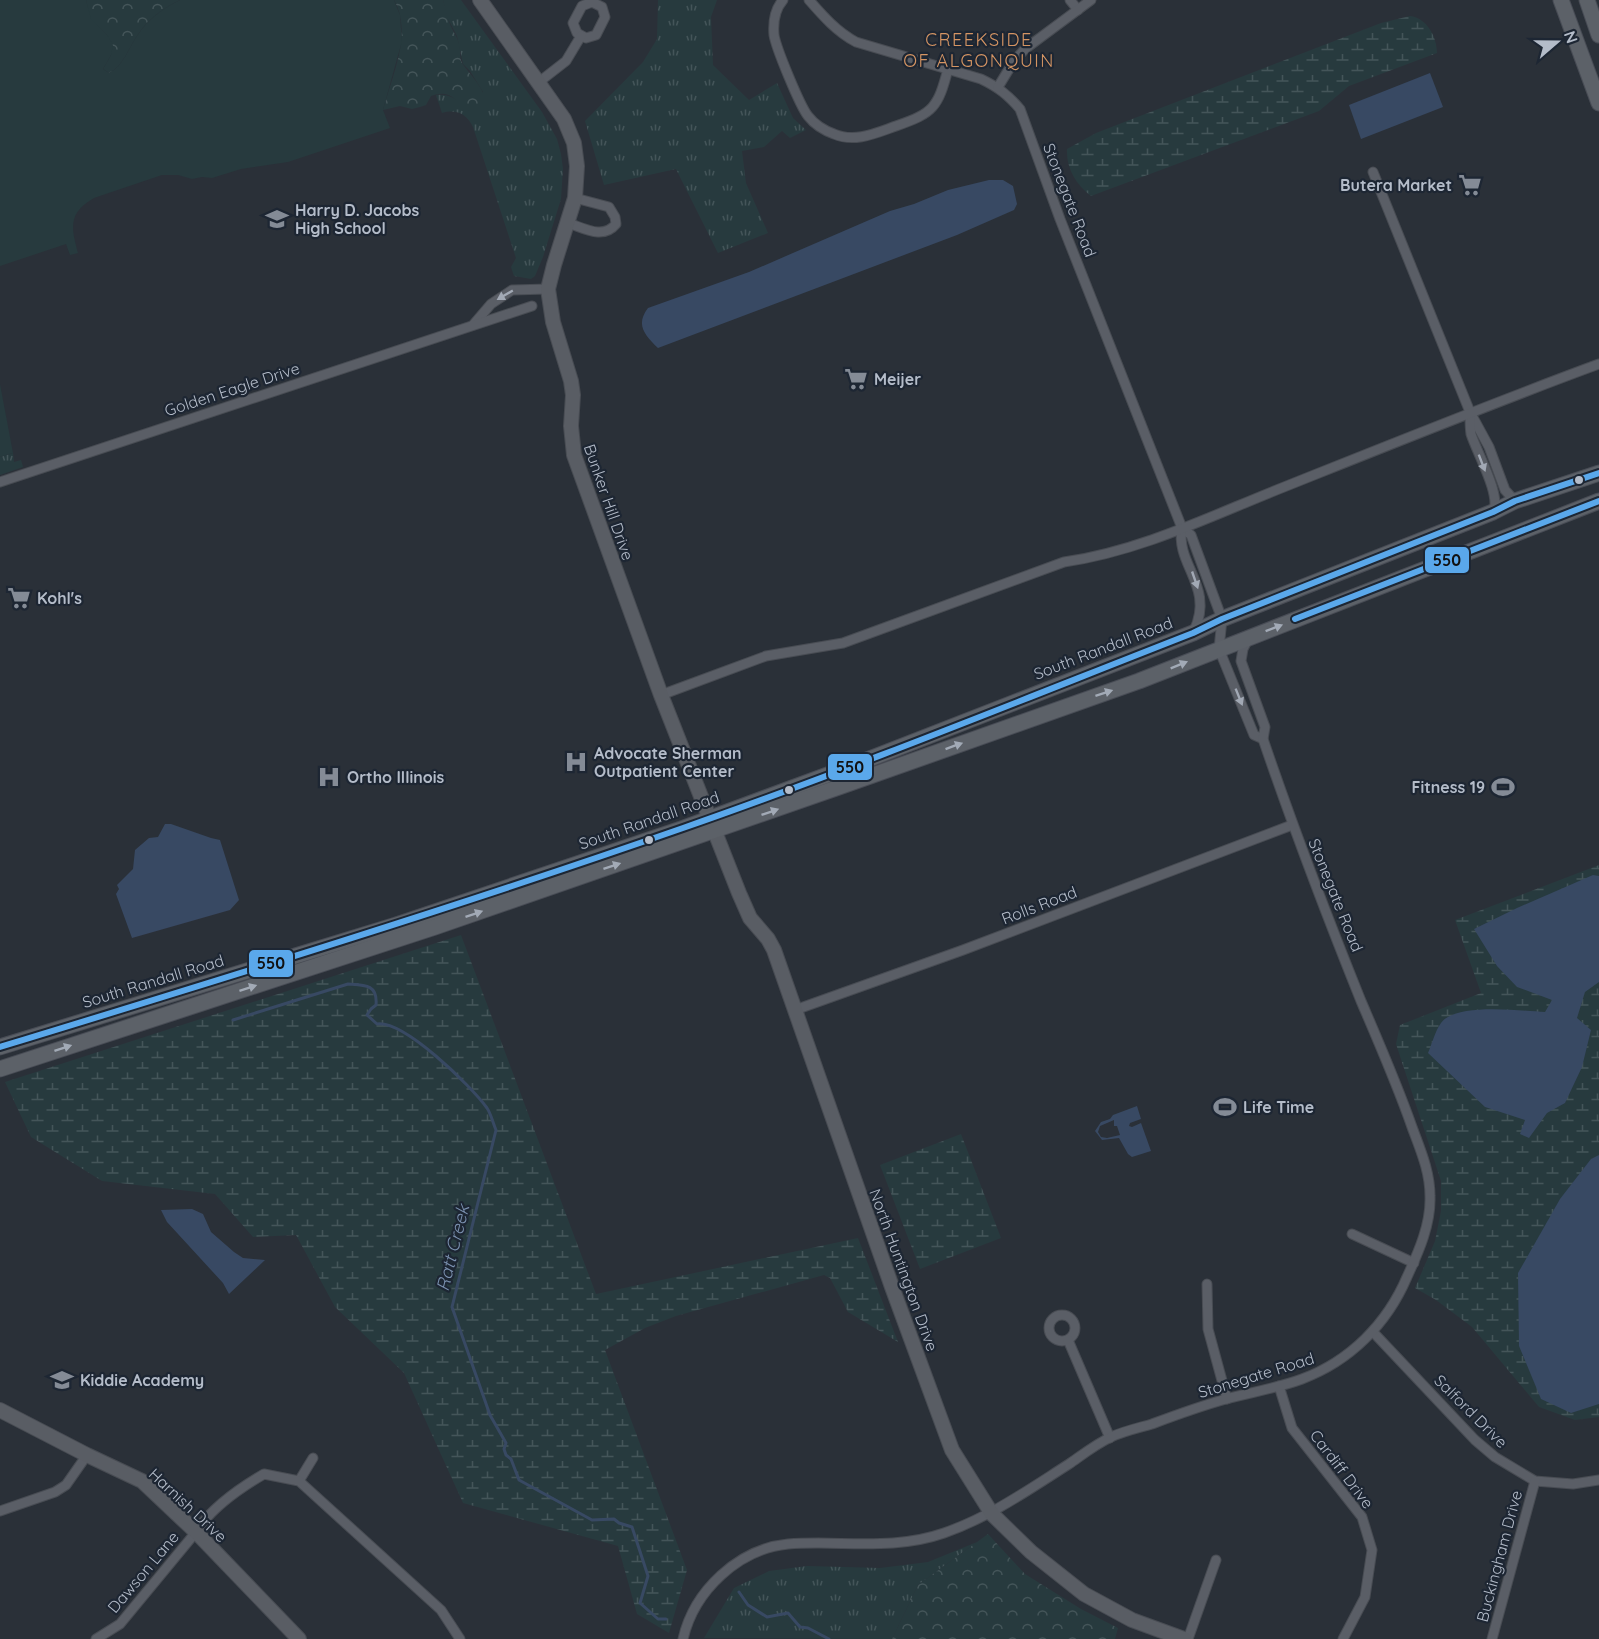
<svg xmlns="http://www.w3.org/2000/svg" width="1599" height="1639" font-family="Quicksand,sans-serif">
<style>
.grass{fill:url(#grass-tufts)}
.forest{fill:url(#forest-crowns)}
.wetland{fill:url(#wetland-marsh)}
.park{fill:#273a3e}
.water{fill:#384963;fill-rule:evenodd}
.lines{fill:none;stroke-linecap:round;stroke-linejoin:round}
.stream{stroke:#384963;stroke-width:3}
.street-casing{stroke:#484c53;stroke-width:11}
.secondary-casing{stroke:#484c53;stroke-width:16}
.primary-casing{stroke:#484c55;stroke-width:17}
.street{stroke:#5a5e66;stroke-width:9}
.secondary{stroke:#595d64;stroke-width:14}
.primary{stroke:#5c6168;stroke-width:15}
.bus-1-casing{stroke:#1d2633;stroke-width:10}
.bus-1{stroke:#5aa8eb;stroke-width:6}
.oneway{fill:#a2a9b5}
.oneway2{fill:#a2aab6}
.bus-dot{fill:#b4bcc9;stroke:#1d2633;stroke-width:2}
.labels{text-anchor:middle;stroke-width:4.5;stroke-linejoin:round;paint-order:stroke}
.poi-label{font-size:16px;font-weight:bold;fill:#b4bcc9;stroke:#1d2633;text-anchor:start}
.street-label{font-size:16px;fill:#b4bcc9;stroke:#1d2633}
.neighbourhood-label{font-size:18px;letter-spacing:1.5px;fill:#d59563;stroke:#1d2633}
.water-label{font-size:18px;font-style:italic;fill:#7c92b1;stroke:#1d2633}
.line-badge{stroke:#1d2633;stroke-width:2}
.pale-badge-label{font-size:16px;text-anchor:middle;font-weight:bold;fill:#111}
</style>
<defs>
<pattern id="grass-tufts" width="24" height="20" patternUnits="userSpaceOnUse" patternTransform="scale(1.5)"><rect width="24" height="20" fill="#273a3e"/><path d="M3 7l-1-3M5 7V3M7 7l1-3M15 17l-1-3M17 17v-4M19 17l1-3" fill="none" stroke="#445559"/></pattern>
<pattern id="forest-crowns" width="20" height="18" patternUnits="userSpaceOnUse" patternTransform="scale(1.5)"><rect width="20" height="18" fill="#273a3e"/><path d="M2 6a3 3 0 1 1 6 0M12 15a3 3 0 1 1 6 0" fill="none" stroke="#445559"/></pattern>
<pattern id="wetland-marsh" width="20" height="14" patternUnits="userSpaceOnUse" patternTransform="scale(1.5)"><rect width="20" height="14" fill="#273a3e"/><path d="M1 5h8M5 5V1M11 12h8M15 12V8" fill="none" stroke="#445559"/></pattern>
</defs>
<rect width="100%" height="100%" fill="#2a3038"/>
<g class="grass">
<path d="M443 0H461L542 112 557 139 561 154 563 169 561 199 543 257 535 276 531 279 514 276 511 267 516 258 473 127C466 113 456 109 442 113L436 95C451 93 459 101 469 111L483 92 470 71 463 64 457 36 447 17Z"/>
<path d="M658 0H717L711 17 713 65 749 100 777 83 793 118 806 130 790 138 782 131 764 147 742 151 746 183 768 233 718 253 676 169 604 185 585 121 643 62 657 39Z"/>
<path d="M13 453 14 462 21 460 23 467 0 475V457Z"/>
<path d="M977 1542 918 1585 892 1639 704 1638 734 1588 769 1571 807 1566 880 1568 928 1562Z"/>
</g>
<g class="forest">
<path d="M86 0H180C163 8 147 20 137 36 128 49 124 65 109 73L103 69 111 55 107 35 90 19Z"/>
<path d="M394 0H443C445 6 446 12 448 18 450 28 457 35 459 44 461 50 459 57 462 63 468 73 496 99 481 110 478 112 475 113 472 112 456 108 456 87 431 96L426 105 420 107 412 109 400 106 383 110C392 76 413 33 394 0Z"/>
<path d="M988 1534 1025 1574 1081 1609 1118 1628 1115 1639H892L918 1585Z"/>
</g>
<g class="wetland">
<path d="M1410 16C1427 18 1437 37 1437 53L1349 86 1319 111 1091 196C1076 185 1066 168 1067 149L1096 133 1381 23Z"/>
<path d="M1599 865V1417L1575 1420 1539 1407 1472 1327 1436 1300 1415 1288 1435 1241 1441 1211V1181L1396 1044 1400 1025 1481 993 1455 920Z"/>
<path d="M461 935 596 1294 858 1238 898 1342 848 1312 830 1278 824 1275 676 1316 645 1328 605 1350 687 1570 669 1633 637 1614 618 1546 463 1503 404 1373 335 1307 296 1235 253 1237 215 1194 102 1181 31 1137 5 1082Z"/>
<path d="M961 1134 1001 1238 920 1269 880 1165Z"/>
</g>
<g class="park">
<path d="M0 0H86L91 19 107 35 113 45 111 55 103 69 109 73C124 65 128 49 137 36 147 20 163 8 180 0H394L400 15 402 41 383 110 390 128 288 162 241 169 212 178 202 177 192 179 178 175H162L94 198C68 213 71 227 78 253L70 255 66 244 0 266Z"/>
<path d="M0 384 13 453 0 457Z"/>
</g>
<g class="water">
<path d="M1430 73 1443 107 1361 139 1349 105Z"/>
<path d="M989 180H1003L1013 186 1017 204 1014 210 957 235 658 348C645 335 635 325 648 308L749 272 890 211 914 204 948 190Z"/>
<path d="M165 824H171L211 838 220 840 239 900 230 910 132 938 116 894 119 889 117 885 133 869 135 850 149 838 158 837Z"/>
<path d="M1593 875 1599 876V982L1585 992 1577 1018 1591 1030 1582 1067 1565 1103 1547 1113 1529 1138 1520 1134 1525 1120 1485 1107 1428 1053C1432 1044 1435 1031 1441 1023 1456 1002 1521 1011 1545 1012L1552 1000 1517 987 1497 966 1474 929 1517 908Z"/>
<path d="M1137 1106 1141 1119 1130 1123 1129 1126 1132 1127 1141 1123 1151 1151 1132 1157 1128 1154 1119 1138 1102 1140 1095 1131 1101 1122 1110 1119 1113 1115ZM1114 1120V1126H1117L1120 1135 1107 1138 1101 1137 1098 1132 1100 1126Z"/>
<path d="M1599 1155V1404L1571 1413 1541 1399 1519 1346 1518 1273 1560 1199 1591 1159Z"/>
<path d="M192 1209 203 1214 211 1232 234 1252 243 1258 265 1260 229 1294 223 1283 167 1222 161 1210Z"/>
</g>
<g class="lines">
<g class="stream">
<path d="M233 1020 348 984C364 985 378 984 376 1005L371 1009 367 1015 377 1024C404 1020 471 1086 487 1108 491 1114 493 1123 496 1130L452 1307 490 1415 506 1443 504 1449 506 1455 511 1459 519 1480 592 1520 614 1519 619 1523 632 1527 648 1576 640 1603 658 1619H666"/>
<path d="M739 1592 748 1605 767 1617 788 1613 800 1627 808 1628 829 1639"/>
</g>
<g class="street-casing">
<g id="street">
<path d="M783 0C775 9 773 23 774 35 776 48 800 106 808 116 815 125 823 130 834 134 855 143 876 133 896 126 934 113 938 107 948 69"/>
<path d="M809 0C823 16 837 32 856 42L981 79C998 87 1008 95 1020 109L1060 219 1182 528 1191 535 1222 619 1219 649 1254 735 1263 739"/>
<path d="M1070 0 1078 10"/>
<path d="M592 2 602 7 605 17 596 35 586 38 577 33 573 23 582 6Z"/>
<path d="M539 82 566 61 581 36"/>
<path d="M998 87 1014 61 1025 49 1091 0"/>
<path d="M1373 172 1470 412 1489 447 1505 490 1515 501"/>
<path d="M568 223C584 228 603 240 616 224L615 217 609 207 575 198"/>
<path d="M473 325 491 304 512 290 548 289"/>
<path d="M1470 415C1470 421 1470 428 1471 434 1477 453 1502 496 1493 512"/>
<path d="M0 482 532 306"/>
<path d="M1182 528C1175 565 1215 586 1194 631"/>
<path d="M661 695 766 656 843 643 1064 562C1141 551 1213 515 1284 487 1389 445 1493 403 1599 364"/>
<path d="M795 1010 963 950 1292 825"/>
<path d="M1352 1234 1414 1263"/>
<path d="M1207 1284 1208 1329 1227 1399"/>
<circle cx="1062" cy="1328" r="13"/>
<path d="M1373 1332 1475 1440 1495 1457 1535 1481 1573 1484 1599 1480"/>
<path d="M1068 1340 1110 1438"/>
<path d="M1279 1386 1292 1428 1362 1517 1372 1550 1365 1597 1343 1639"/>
<path d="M299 1481 313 1458"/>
<path d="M0 1511 55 1492 66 1485 87 1455"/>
<path d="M96 1639 120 1624 196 1532C211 1508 240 1488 264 1474L299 1481 441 1610 460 1639"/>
<path d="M683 1639C694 1591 738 1549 788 1544 840 1540 893 1551 944 1533 990 1517 1028 1490 1069 1464 1082 1455 1096 1444 1111 1437 1124 1431 1138 1428 1152 1424 1176 1415 1201 1406 1226 1399 1252 1392 1278 1388 1302 1379 1350 1361 1387 1324 1407 1277 1419 1251 1431 1224 1430 1196 1430 1171 1420 1149 1412 1127 1397 1084 1379 1043 1361 1001 1326 914 1293 827 1263 739L1265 727 1241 661 1243 649 1248 639"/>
<path d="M1188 1639 1216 1560"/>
<path d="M1492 1639 1535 1481"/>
</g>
</g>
<g class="secondary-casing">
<g id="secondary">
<path d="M480 0 564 119 574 143 577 166 575 198 554 265 548 289 553 322 571 381 573 395 571 426 574 455 661 695 739 893 750 918 768 939 774 950 892 1287 952 1450 992 1514 1031 1552 1084 1594 1132 1620 1184 1639"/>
<path d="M0 1410 87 1455 142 1481 196 1532 299 1639"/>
</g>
</g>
<g class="primary-casing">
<g id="primary">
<path d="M1561 0 1599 103"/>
<path d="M1587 0 1599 35"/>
<path d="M0 1047 396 925 684 828 849 767 1193 633 1222 619 1493 512 1515 501 1599 473"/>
<path d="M0 1069 435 927 842 786 1139 681 1599 501"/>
</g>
</g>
<use href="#street" class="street"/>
<use href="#secondary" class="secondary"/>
<use href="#primary" class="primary"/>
<g class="bus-1-casing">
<g id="bus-1">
<path d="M1295 619 1599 501"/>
<path d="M0 1047C229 977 457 907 683 828 855 768 1024 699 1193 633L1222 619 1493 512 1515 501 1599 473"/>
</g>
</g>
<use href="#bus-1" class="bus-1"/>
</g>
<defs><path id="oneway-solid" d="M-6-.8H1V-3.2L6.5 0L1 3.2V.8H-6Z" transform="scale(1.5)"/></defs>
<g class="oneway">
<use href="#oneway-solid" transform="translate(505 295) rotate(150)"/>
<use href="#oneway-solid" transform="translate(1482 463) rotate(69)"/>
<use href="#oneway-solid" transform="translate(1195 580) rotate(71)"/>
<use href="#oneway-solid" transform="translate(1239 697) rotate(68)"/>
</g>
<g class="oneway2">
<use href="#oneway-solid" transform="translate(1274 628) rotate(-21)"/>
<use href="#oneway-solid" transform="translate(1179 665) rotate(-22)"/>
<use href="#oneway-solid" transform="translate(1104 693) rotate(-18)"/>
<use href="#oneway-solid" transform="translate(954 746) rotate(-20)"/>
<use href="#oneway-solid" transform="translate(770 812) rotate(-19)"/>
<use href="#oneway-solid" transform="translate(612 866) rotate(-18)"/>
<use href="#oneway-solid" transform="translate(474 914) rotate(-19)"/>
<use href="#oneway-solid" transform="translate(248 988) rotate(-18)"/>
<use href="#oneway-solid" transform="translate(63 1048) rotate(-18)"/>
</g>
<defs>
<g id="supermarket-bare" transform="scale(1.8)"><path d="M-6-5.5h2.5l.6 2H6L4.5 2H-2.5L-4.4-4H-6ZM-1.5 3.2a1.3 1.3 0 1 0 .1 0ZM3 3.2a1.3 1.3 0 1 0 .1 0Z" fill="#848b96" stroke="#1d2633" stroke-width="2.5" paint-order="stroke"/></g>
<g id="school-bare" transform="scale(1.8)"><path d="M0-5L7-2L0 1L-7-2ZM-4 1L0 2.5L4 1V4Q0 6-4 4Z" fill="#848b96" stroke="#1d2633" stroke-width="2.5" paint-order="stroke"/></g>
<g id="hospital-bare" transform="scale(1.8)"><path d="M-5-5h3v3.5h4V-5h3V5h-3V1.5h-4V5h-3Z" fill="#848b96" stroke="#1d2633" stroke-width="2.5" paint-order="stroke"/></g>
<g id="stadium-bare" transform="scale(1.8)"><path d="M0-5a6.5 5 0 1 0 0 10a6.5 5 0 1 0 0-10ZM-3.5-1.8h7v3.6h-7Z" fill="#848b96" stroke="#1d2633" stroke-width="2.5" paint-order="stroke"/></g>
</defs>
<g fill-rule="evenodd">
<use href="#supermarket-bare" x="1470" y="185"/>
<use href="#school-bare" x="277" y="219"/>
<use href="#supermarket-bare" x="856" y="379"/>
<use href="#supermarket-bare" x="19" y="598"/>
<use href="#hospital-bare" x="576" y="762"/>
<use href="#hospital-bare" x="329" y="777"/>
<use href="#stadium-bare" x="1503" y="787"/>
<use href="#stadium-bare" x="1225" y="1107"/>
<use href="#school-bare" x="62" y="1380"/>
</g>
<g class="bus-dot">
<circle cx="1579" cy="480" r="5"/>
<circle cx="789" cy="790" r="5"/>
<circle cx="649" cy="840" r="5"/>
</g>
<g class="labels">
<g class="poi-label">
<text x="1452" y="191" text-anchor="end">Butera Market</text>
<text x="295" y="216">Harry D. Jacobs<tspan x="295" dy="18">High School</tspan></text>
<text x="874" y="385">Meijer</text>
<text x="37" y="604">Kohl's</text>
<text x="594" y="759">Advocate Sherman<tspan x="594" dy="18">Outpatient Center</tspan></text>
<text x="347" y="783">Ortho Illinois</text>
<text x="1485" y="793" text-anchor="end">Fitness 19</text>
<text x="1243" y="1113">Life Time</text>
<text x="80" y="1386">Kiddie Academy</text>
</g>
<g class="street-label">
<text transform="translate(1070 200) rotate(69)" y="6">Stonegate Road</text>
<text transform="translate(232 389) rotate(-18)" y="6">Golden Eagle Drive</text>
<text transform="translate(609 502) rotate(71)" y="6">Bunker Hill Drive</text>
<text transform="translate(1103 648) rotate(-21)" y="6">South Randall Road</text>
<text transform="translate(649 820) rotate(-19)" y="6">South Randall Road</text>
<text transform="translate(1336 895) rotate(68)" y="6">Stonegate Road</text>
<text transform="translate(1039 905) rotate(-21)" y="6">Rolls Road</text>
<text transform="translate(153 981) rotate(-17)" y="6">South Randall Road</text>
<text transform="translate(904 1270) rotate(70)" y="6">North Huntington Drive</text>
<text transform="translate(1256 1375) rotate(-17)" y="6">Stonegate Road</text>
<text transform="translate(1471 1411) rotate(45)" y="6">Salford Drive</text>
<text transform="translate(1342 1469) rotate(53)" y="6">Cardiff Drive</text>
<text transform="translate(188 1505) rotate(43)" y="6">Harnish Drive</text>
<text transform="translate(1499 1556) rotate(-75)" y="6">Buckingham Drive</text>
<text transform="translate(143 1572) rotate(-50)" y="6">Dawson Lane</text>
</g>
<g class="neighbourhood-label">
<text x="979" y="46">CREEKSIDE<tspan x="979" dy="21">OF ALGONQUIN</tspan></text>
</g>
<g class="water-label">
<text transform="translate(453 1248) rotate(-76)" y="6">Ratt Creek</text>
</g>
</g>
<g class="line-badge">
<rect x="1424" y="546" width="46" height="28" rx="6" fill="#5aa8eb"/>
<rect x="827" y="753" width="46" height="28" rx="6" fill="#5aa8eb"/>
<rect x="248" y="949" width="46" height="29" rx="6" fill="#5aa8eb"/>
</g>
<g class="pale-badge-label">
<text x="1447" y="566">550</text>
<text x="850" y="773">550</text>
<text x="271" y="969">550</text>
</g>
<g transform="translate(1557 42) rotate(70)" stroke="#1d2633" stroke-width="4.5" paint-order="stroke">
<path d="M0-4.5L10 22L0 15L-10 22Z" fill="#b4bcc9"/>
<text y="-9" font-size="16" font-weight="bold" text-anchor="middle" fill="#b4bcc9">N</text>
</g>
</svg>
